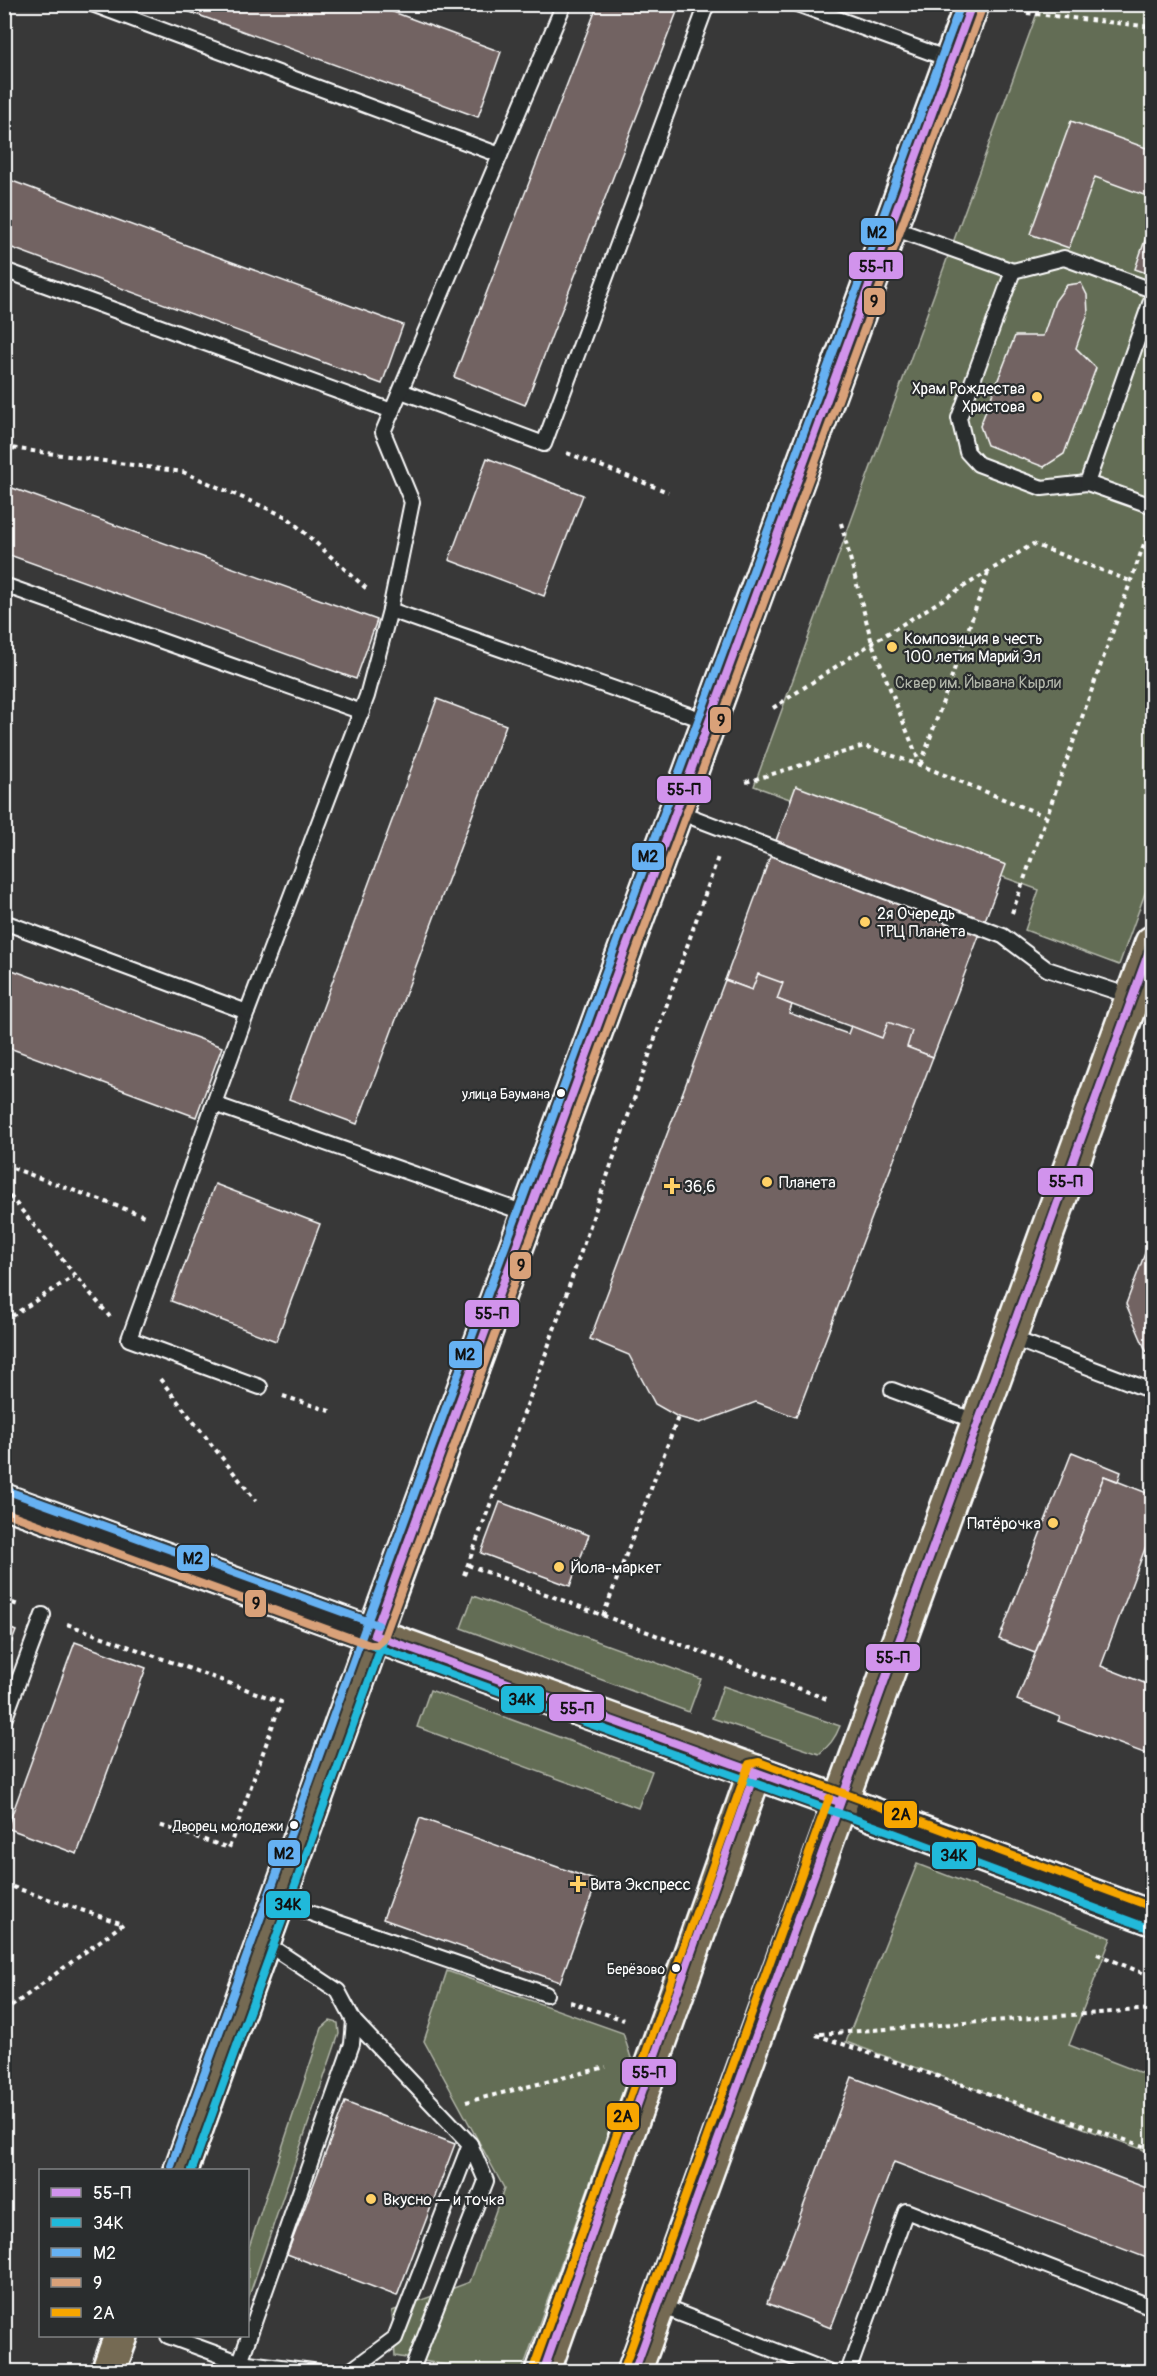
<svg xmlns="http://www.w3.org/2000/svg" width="1157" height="2376" font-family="Pangolin,sans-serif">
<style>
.green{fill:#646d54;stroke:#b2b6aa;stroke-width:1.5}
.building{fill:#726362;stroke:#fff;stroke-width:1.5}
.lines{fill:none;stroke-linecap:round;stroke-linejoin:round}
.service-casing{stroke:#fff;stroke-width:18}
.tertiary-casing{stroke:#fff;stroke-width:38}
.primary-casing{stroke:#fff;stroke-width:38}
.path{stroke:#fff;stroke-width:4;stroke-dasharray:4.5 4.5;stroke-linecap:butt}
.service{stroke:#2a2d2e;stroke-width:14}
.tertiary{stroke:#2a2d2e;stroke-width:33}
.primary{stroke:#746b52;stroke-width:33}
.bus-1-casing{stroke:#2a2d2e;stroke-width:12}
.bus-2-casing{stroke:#2a2d2e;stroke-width:12}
.bus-3-casing{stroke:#2a2d2e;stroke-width:12}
.bus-4-casing{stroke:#2a2d2e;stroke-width:12}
.bus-5-casing{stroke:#2a2d2e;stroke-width:12}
.bus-1{stroke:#d193ec;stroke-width:8}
.bus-2{stroke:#20b9da;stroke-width:8}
.bus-3{stroke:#66b1f2;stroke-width:8}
.bus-4{stroke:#d9a179;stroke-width:8}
.bus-5{stroke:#f7a600;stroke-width:8}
.poi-dot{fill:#ffd166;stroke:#2a2d2e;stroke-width:2}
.bus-dot{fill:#fff;stroke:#2a2d2e;stroke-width:2}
.labels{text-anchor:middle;stroke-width:4.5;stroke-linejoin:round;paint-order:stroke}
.bus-label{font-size:14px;fill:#fff;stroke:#2a2d2e;text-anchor:end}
.poi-label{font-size:16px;fill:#fff;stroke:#2a2d2e;text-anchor:start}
.park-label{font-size:16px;fill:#b2b6aa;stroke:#2a2d2e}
.line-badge{stroke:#2a2d2e;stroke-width:2}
.pale-badge-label{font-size:16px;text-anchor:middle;font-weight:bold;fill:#111}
</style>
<rect width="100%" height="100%" fill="#383838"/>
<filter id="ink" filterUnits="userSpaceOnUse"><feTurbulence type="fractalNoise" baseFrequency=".0167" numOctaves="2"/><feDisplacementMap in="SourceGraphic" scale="12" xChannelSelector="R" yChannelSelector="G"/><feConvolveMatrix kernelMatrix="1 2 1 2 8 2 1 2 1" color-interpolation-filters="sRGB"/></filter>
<g filter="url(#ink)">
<g class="green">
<path d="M1040 5H1152V874L1119 965 1025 930 1039 890 754 786Z"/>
<path d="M473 1596 701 1679 689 1712 461 1628Z"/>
<path d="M723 1686 840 1726C835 1739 829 1746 819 1754L712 1718Z"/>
<path d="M430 1690 652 1771 638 1808 417 1727Z"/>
<path d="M917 1864 1111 1938 1069 2045 1152 2077V2153L846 2042Z"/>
<path d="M447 1971 623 2033 633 2064 522 2371H451V2366L395 2356 392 2311 470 2282 504 2188 424 2041Z"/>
<path d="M330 2021 338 2023 339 2034 248 2299V2250L322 2028Z"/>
</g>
<g class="building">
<path d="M168 4H372L501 52 478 117Z"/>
<path d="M598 4H680L525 405 454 377Z"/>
<path d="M1071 121 1152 150V198L1095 177 1069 248 1030 234Z"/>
<path d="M4 178 403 325 382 384 4 245Z"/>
<path d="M1152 220V275L1135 269Z"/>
<path d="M1081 283 1087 295 1088 314 1076 348 1096 368 1064 454 1044 467 987 445 980 426 1015 336H1043L1055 301 1067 285Z"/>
<path d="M487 458 583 495 544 596 449 560Z"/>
<path d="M4 485 377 620 356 679 4 553Z"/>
<path d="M437 699 506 725 357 1124 289 1099Z"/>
<path d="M796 786 1006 865 933 1057 725 980Z"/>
<path d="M4 967 222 1047 196 1117 4 1046Z"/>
<path d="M758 974 783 983 777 999 792 1005 789 1013 848 1034 851 1026 882 1038 888 1022 912 1031 907 1047 933 1057 796 1417 756 1402 700 1423 678 1417 655 1404 629 1355 590 1339 725 980 752 990Z"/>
<path d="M215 1184 320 1224 276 1341 171 1301Z"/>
<path d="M1151 1237H1152V1353L1146 1351 1126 1304Z"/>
<path d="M1072 1452 1121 1472 1118 1481 1104 1476 1035 1653 999 1639Z"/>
<path d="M1104 1476 1152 1495V1530L1101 1666 1152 1686V1756L1058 1721 1060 1717 1017 1700Z"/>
<path d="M500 1502 589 1535 570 1586 481 1553Z"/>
<path d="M4 1626 16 1631 4 1663Z"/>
<path d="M75 1642 146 1668 77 1854 7 1828Z"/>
<path d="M420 1818 597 1881 560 1982 383 1919Z"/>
<path d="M852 2077 1152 2190V2260L894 2162 831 2328 767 2303Z"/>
<path d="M345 2102 455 2144 397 2296 287 2254Z"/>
</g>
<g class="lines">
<g class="service-casing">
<g id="service">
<path d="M92 4 500 155"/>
<path d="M797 4 951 60"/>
<path d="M890 227 1013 271 959 418 967 452 978 464 1042 488 1087 483 1152 506"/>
<path d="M4 270 392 411"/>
<path d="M1013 271 1064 258 1152 290"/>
<path d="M401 391 544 444 707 4"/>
<path d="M1087 483 1152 298"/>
<path d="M4 585 362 712"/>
<path d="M390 610 709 722"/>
<path d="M676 811 1003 936 1047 969 1133 997 1152 999"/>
<path d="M4 922 247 1012 129 1339 260 1387"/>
<path d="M247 1012 367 696 390 610 412 502 383 432 564 4"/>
<path d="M214 1104 528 1214"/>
<path d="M1009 1337 1152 1391"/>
<path d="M892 1390 978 1422"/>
<path d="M4 1720 43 1615"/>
<path d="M278 1902 546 1994"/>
<path d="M264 1942 338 1991 354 2021 352 2044 240 2362 321 2372"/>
<path d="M658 2305 830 2372"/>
<path d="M168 2336 247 2365"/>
<path d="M349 2372 395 2338 470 2144 354 2021"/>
<path d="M411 2372 486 2181 470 2144"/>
<path d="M848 2372 906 2211 1152 2307"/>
</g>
</g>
<g class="tertiary-casing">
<g id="tertiary">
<path d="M4 1501 374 1635"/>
<path d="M839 1802 1152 1918"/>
</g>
</g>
<g class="primary-casing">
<g id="primary">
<path d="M374 1635 839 1802"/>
<path d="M181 2170 374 1635 972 4"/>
<path d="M108 2372 121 2336"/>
<path d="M543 2372 755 1772"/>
<path d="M634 2372 1152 943"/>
</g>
</g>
<g class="path">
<path d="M1027 13 1152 27"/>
<path d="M4 447 183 472 287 517 369 591"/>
<path d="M567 453 668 492"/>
<path d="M841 523 872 643 920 764"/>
<path d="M773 708 872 643 1033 544 1130 581"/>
<path d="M921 764 988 573"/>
<path d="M746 782 864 746 920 765 1045 816"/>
<path d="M1012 913 1149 530"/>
<path d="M4 1165 147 1217"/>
<path d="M4 1189 110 1317"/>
<path d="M4 1321 74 1276"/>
<path d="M160 1379 256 1501"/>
<path d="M283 1396 333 1412"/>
<path d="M468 1565 827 1699"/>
<path d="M464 1575 540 1370 719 854"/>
<path d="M4 1600 21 1606"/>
<path d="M603 1616 678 1417"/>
<path d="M67 1624 281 1702 229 1848 159 1825"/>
<path d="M4 1884 123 1924"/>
<path d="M1097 1954 1152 1977"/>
<path d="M570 2002 624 2020"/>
<path d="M4 2012 123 1924"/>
<path d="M820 2034 1152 2009"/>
<path d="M816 2035 1152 2149"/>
<path d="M466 2102 606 2067"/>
<path d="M4 2239 7 2241"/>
</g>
<use href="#service" class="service"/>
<use href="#tertiary" class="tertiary"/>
<use href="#primary" class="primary"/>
<g class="bus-1-casing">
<g id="bus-1">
<path d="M839 1802 374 1635 972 4"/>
<path d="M543 2372 755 1772"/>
<path d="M634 2372 1152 943"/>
</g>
</g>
<g class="bus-2-casing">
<g id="bus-2">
<path d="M370 1645 891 1832 1148 1928"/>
<path d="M192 2170 384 1639"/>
</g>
</g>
<g class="bus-3-casing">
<g id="bus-3">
<path d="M8 1491 378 1625"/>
<path d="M171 2166 364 1631 961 4"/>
</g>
</g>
<g class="bus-4-casing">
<path id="bus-4" d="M4 1512 370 1645H377L383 1640 982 8"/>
</g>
<g class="bus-5-casing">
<g id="bus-5">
<path d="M624 2368 829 1798"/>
<path d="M533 2369 749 1764 759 1762 1152 1907"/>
</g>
</g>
<use href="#bus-1" class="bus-1"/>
<use href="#bus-2" class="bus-2"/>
<use href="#bus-3" class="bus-3"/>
<use href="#bus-4" class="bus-4"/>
<use href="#bus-5" class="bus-5"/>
</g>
</g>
<g class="poi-dot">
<circle cx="1037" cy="397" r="6"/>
<circle cx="892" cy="647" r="6"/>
<circle cx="865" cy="922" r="6"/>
<circle cx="767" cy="1182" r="6"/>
<path d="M669 1177h6v6h6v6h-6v6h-6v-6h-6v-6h6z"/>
<circle cx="1053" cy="1523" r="6"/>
<circle cx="559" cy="1567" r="6"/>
<path d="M575 1875h6v6h6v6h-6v6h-6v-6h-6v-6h6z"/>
<circle cx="371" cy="2199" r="6"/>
</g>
<g class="bus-dot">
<circle cx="561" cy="1093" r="5"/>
<circle cx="294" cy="1825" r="5"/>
<circle cx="676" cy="1968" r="5"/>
</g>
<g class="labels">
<g class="bus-label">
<text x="550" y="1099">улица Баумана</text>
<text x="283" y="1831">Дворец молодежи</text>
<text x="665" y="1974">Берёзово</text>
</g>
<g class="poi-label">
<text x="1025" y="394" text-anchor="end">Храм Рождества<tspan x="1025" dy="18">Христова</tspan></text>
<text x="904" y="644">Композиция в честь<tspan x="904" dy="18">100 летия Марий Эл</tspan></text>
<text x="877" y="919">2я Очередь<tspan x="877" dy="18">ТРЦ Планета</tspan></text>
<text x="779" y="1188">Планета</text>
<text x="684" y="1192">36,6</text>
<text x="1041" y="1529" text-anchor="end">Пятёрочка</text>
<text x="571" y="1573">Йола-маркет</text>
<text x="590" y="1890">Вита Экспресс</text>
<text x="383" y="2205">Вкусно — и точка</text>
</g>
<g class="park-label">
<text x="978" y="688">Сквер им. Йывана Кырли</text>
</g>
</g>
<g class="line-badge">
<rect x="860" y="217" width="35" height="29" rx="6" fill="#66b1f2"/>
<rect x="848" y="251" width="56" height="29" rx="6" fill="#d193ec"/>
<rect x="863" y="287" width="23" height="29" rx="6" fill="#d9a179"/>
<rect x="709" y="706" width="23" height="28" rx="6" fill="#d9a179"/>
<rect x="656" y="775" width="56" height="29" rx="6" fill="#d193ec"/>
<rect x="631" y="842" width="34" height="29" rx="6" fill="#66b1f2"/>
<rect x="1037" y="1167" width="57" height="29" rx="6" fill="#d193ec"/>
<rect x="509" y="1251" width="23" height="29" rx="6" fill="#d9a179"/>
<rect x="464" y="1299" width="56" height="29" rx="6" fill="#d193ec"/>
<rect x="448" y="1340" width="35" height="29" rx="6" fill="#66b1f2"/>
<rect x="176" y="1544" width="34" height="28" rx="6" fill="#66b1f2"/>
<rect x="244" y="1589" width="23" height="29" rx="6" fill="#d9a179"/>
<rect x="865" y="1643" width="56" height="29" rx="6" fill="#d193ec"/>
<rect x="500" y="1685" width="45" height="29" rx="6" fill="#20b9da"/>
<rect x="548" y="1693" width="57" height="29" rx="6" fill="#d193ec"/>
<rect x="883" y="1800" width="35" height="29" rx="6" fill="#f7a600"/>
<rect x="267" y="1839" width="34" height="28" rx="6" fill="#66b1f2"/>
<rect x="931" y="1841" width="46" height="29" rx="6" fill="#20b9da"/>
<rect x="265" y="1890" width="46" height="29" rx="6" fill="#20b9da"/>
<rect x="621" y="2058" width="56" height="28" rx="6" fill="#d193ec"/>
<rect x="606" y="2102" width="34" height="29" rx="6" fill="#f7a600"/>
</g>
<g class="pale-badge-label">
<text x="877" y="238">М2</text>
<text x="876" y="272">55-П</text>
<text x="874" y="307">9</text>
<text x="721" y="726">9</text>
<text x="684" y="795">55-П</text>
<text x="648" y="862">М2</text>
<text x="1066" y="1187">55-П</text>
<text x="521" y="1271">9</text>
<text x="492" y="1319">55-П</text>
<text x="465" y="1360">М2</text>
<text x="193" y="1564">М2</text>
<text x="256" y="1609">9</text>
<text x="893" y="1663">55-П</text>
<text x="522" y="1705">34К</text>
<text x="577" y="1714">55-П</text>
<text x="901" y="1820">2А</text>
<text x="284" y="1859">М2</text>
<text x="954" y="1861">34К</text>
<text x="288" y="1910">34К</text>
<text x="649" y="2078">55-П</text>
<text x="623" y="2122">2А</text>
</g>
<rect width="1157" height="2376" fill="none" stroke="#2a2d2e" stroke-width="24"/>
<rect x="12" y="12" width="1133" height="2352" fill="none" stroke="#fff" stroke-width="2" filter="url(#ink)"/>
<rect x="39" y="2169" width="210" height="168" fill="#2a2d2e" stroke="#7f8182" stroke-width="1.5"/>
<rect x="51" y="2188" width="30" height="9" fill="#d193ec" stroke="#7f8182" stroke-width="1.5"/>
<text x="93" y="2199" font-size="18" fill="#ffffff">55-П</text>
<rect x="51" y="2218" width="30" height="9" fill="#20b9da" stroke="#7f8182" stroke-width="1.5"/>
<text x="93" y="2229" font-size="18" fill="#ffffff">34К</text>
<rect x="51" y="2248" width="30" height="9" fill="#66b1f2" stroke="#7f8182" stroke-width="1.5"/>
<text x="93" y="2259" font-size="18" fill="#ffffff">М2</text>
<rect x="51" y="2278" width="30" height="9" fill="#d9a179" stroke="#7f8182" stroke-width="1.5"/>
<text x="93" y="2289" font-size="18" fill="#ffffff">9</text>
<rect x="51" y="2308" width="30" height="9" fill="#f7a600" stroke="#7f8182" stroke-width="1.5"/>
<text x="93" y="2319" font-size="18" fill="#ffffff">2А</text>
</svg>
